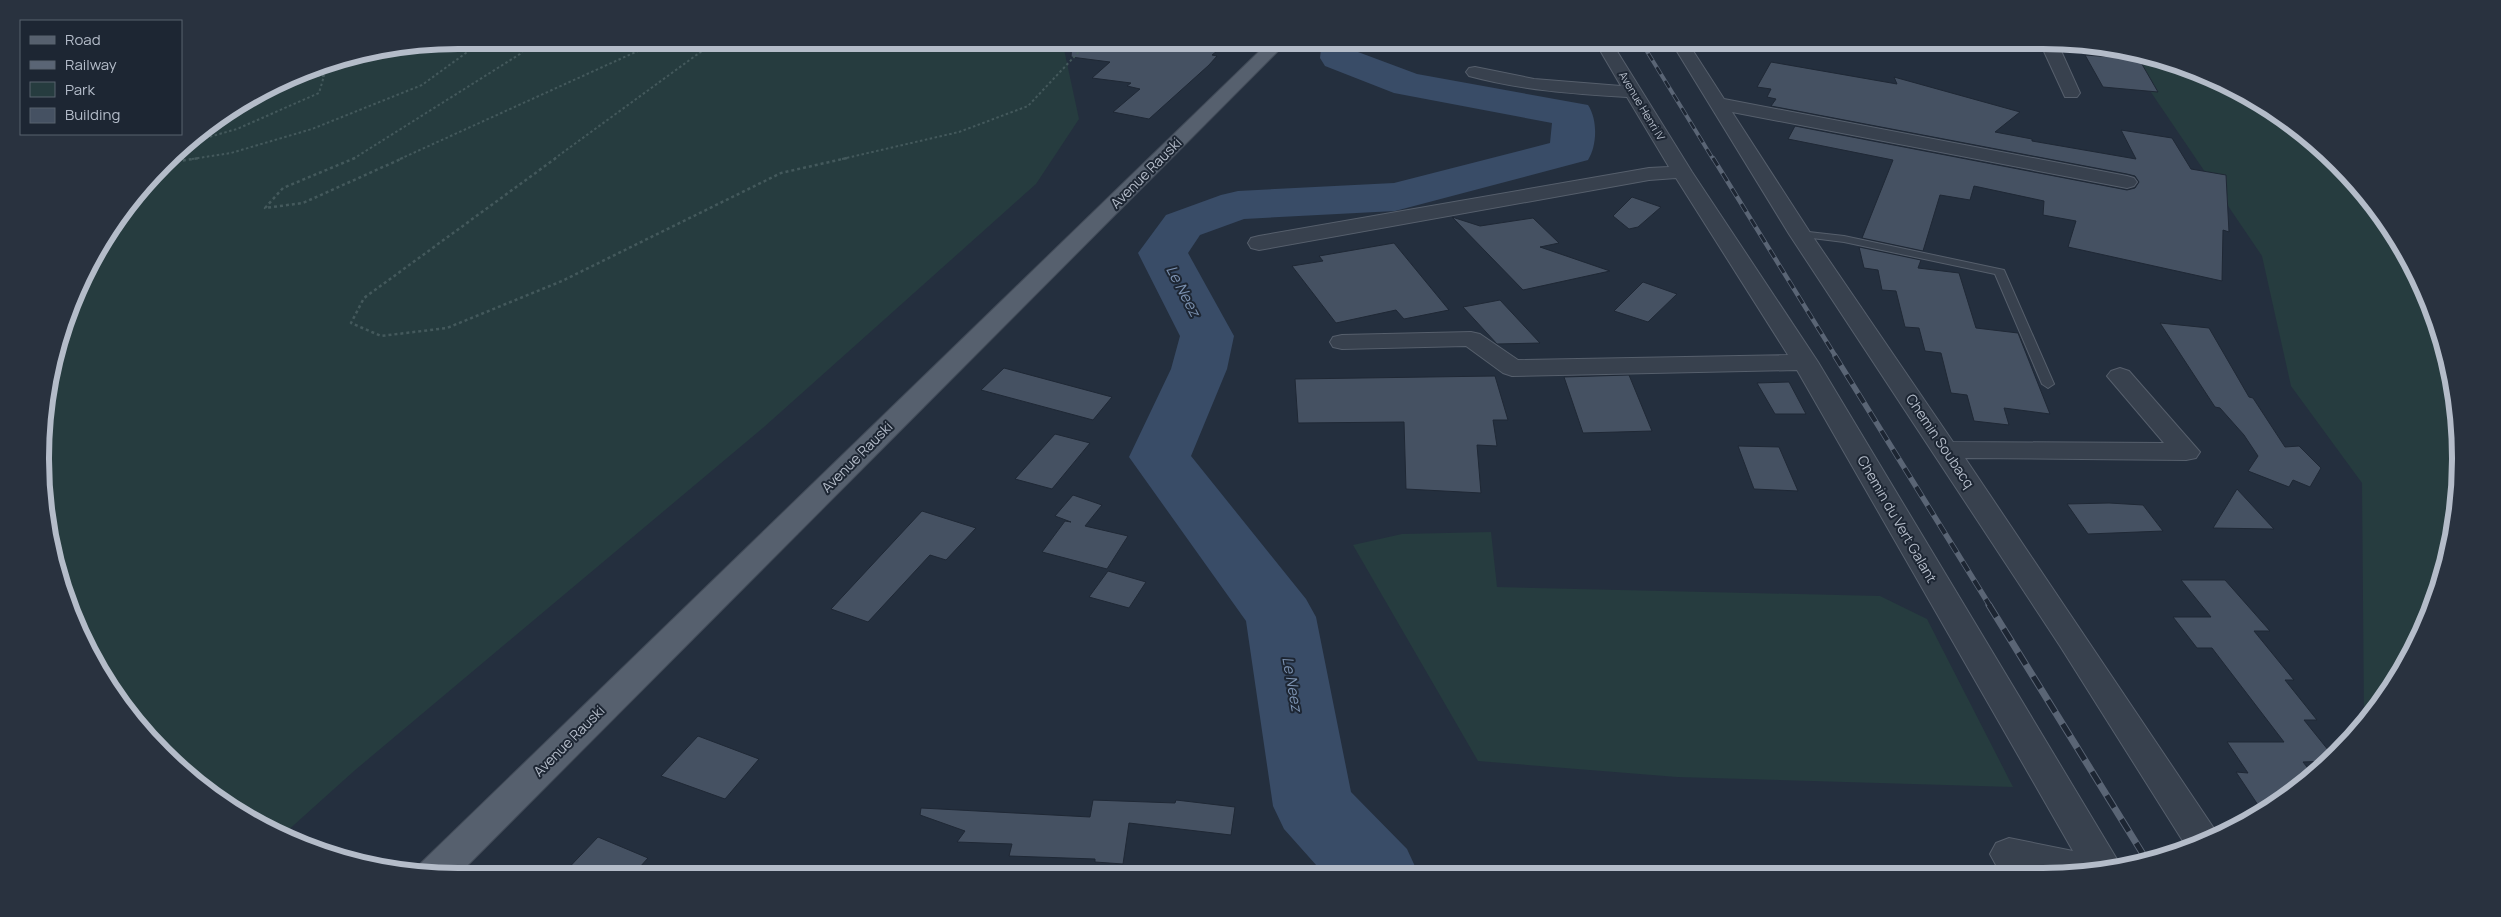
<svg xmlns="http://www.w3.org/2000/svg" width="2501" height="917" font-family="Manrope,sans-serif">
<style>
.green{fill:#263c3f}
.lines{fill:none;stroke-linecap:round;stroke-linejoin:round}
.river{fill:#394c67;fill-rule:evenodd}
.building{fill:#455162;stroke:#1f2835}
.service-casing{stroke:#565f6c;stroke-width:2}
.minor-casing{stroke:#565f6c;stroke-width:2}
.primary-casing{stroke:#414a57;stroke-width:2}
.path-far1{stroke:#44595c;stroke-width:2;stroke-dasharray:2.5 2.5;stroke-linecap:butt}
.path{stroke:#44595c;stroke-width:2.5;stroke-dasharray:3 3;stroke-linecap:butt}
.service{fill:#38414e;fill-rule:evenodd}
.minor{fill:#38414e;fill-rule:evenodd}
.primary{fill:#56606e;fill-rule:evenodd}
.rail-far3-casing{stroke:#5a6575;stroke-width:4}
.rail-far2-casing{stroke:#5a6575;stroke-width:4.5}
.rail-far1-casing{stroke:#5a6575;stroke-width:5.5}
.rail-casing{stroke:#5a6575;stroke-width:7}
.rail-far3{stroke:#1d2633;stroke-width:2.5;stroke-dasharray:8;stroke-linecap:butt}
.rail-far2{stroke:#1d2633;stroke-width:3;stroke-dasharray:9;stroke-linecap:butt}
.rail-far1{stroke:#1d2633;stroke-width:4;stroke-dasharray:11;stroke-linecap:butt}
.rail{stroke:#1d2633;stroke-width:5;stroke-dasharray:14;stroke-linecap:butt}
.labels{text-anchor:middle;stroke-width:4;stroke-linejoin:round;paint-order:stroke}
.far-street-label{font-size:11px;fill:#b4bcc9;stroke:#1d2633}
.street-label{font-size:14px;fill:#b4bcc9;stroke:#1d2633}
.water-label{font-size:15px;font-style:italic;fill:#7c92b1;stroke:#1d2633}
.rim{fill:none;stroke:#b4bcc9;stroke-width:6}
</style>
<rect width="100%" height="100%" fill="#242f3e"/>
<g class="green">
<path d="M459 40H1062L1079 119 1036 184 764 427 354 771 285 833 226 806 163 755 111 691 54 567 41 486 44 404 83 273 127 204 182 144 299 72 377 48Z"/>
<path d="M2123 51 2151 54 2227 83 2297 126 2357 182 2405 249 2439 324 2457 404 2460 486 2447 567 2405 668 2364 717 2362 483 2291 386 2262 256Z"/>
<path d="M1491 532 1497 587 1880 596 1927 619 2013 787 1677 777 1478 761 1353 545 1402 534Z"/>
</g>
<g class="lines">
<path class="river" d="M1322 40H1376L1370 48 1358 52 1417 74 1588 105C1598 120 1597 146 1588 160L1395 211 1244 219 1200 235 1188 253 1234 336 1227 369 1191 456 1306 599 1316 617 1351 792 1407 849 1419 875H1325L1284 829 1273 806 1246 621 1129 457 1171 369 1180 336 1138 253 1166 215 1221 195 1238 191 1394 183 1550 143 1552 123 1394 93 1325 66 1320 58Z"/>
</g>
<g class="building">
<path d="M1072 40H1231L1212 55 1217 56 1209 65 1149 119 1113 112 1140 89 1127 86 1131 83 1092 78 1110 62 1071 57Z"/>
<path d="M2085 55 2139 59 2158 92 2103 87Z"/>
<path d="M1771 62 1897 84 1894 77 2020 112 1995 132 2032 139V141L2136 159 2121 130 2172 138 2191 169 2226 175 2229 232 2223 230 2222 281 2068 247 2076 221 2043 215 2044 201 1974 186 1970 200 1940 195 1923 251 1862 238 1893 160 1788 139 1795 126 2127 190 2135 188 2139 182 2135 176 2127 174 1771 106 1776 99 1767 97 1771 89 1757 87Z"/>
<path d="M1632 197 1661 207 1638 227 1629 229 1613 216Z"/>
<path d="M1452 217 1480 226 1533 218 1559 243 1540 247 1610 271 1523 290Z"/>
<path d="M1394 243 1449 310 1404 319 1396 310 1336 323 1292 266 1323 261 1319 256Z"/>
<path d="M1859 247 1921 260 1918 268 1959 273 1976 328 2018 333 2050 414 2004 408 2009 425 1974 421 1967 395 1951 393 1941 353 1925 351 1919 328 1905 327 1896 291 1882 290 1878 270 1864 268Z"/>
<path d="M1643 282 1677 294 1648 322 1614 311Z"/>
<path d="M1500 300 1540 343 1497 344 1463 307Z"/>
<path d="M2160 323 2209 328 2249 397 2253 398 2285 447 2299 446 2321 468 2310 487 2293 480 2289 487 2248 471 2258 456 2244 435 2220 408 2215 407Z"/>
<path d="M1004 368 1112 397 1093 420 981 390Z"/>
<path d="M1629 375 1652 431 1583 433 1564 377Z"/>
<path d="M1495 376 1508 420H1493L1497 446 1477 445 1481 493 1406 489 1404 422 1298 423 1295 379Z"/>
<path d="M1789 382 1806 414H1775L1757 383Z"/>
<path d="M1055 434 1090 443 1052 489 1015 479Z"/>
<path d="M1738 446 1779 447 1798 491 1754 489Z"/>
<path d="M2237 489 2274 529 2213 528Z"/>
<path d="M1073 495 1102 505 1085 526 1128 536 1107 569 1042 552 1065 521 1071 522 1055 516Z"/>
<path d="M2109 503 2143 505 2163 531 2088 534 2067 504Z"/>
<path d="M922 511 976 528 946 560 930 555 868 622 831 609Z"/>
<path d="M1108 571 1146 582 1129 608 1089 597Z"/>
<path d="M2181 580H2225L2270 631H2254L2294 680H2285L2317 720H2304L2333 756 2329 761 2303 762 2314 776 2262 811 2236 772 2248 773 2227 742H2284L2212 648H2197L2173 617H2211Z"/>
<path d="M698 736 759 759 725 799 661 776Z"/>
<path d="M1093 800 1175 803 1176 800 1235 807 1231 835 1129 823 1123 864 1095 862V859L1009 856 1012 844 957 842 965 831 920 815 921 808 1090 817Z"/>
<path d="M598 837 648 858 631 877H560Z"/>
</g>
<g class="lines">
<g class="service-casing">
<path id="service" d="M1800 231 1844 236 2004 270 2054 384 2048 388 2042 384 1995 274 1844 242 1796 236V232Z"/>
</g>
<g class="minor-casing">
<g id="minor">
<path d="M1594 40H1610L1692 172 1818 362 2121 866C2082 878 2034 878 1996 865L1990 854 1996 843 2009 838 2073 851 1797 370 1512 376 1503 373 1466 346 1342 349 1333 347 1330 342 1333 337 1342 335 1471 332 1480 334 1518 360 1788 355 1676 178 1649 180 1259 250 1251 248 1248 243 1251 238 1259 236 1649 168 1669 167 1627 97C1574 94 1521 90 1469 76L1466 72 1469 68 1475 67 1534 79 1621 86Z"/>
<path d="M1670 40H1686L1724 99 2127 176 2134 178 2137 182 2134 186 2127 188 1732 112 1811 234 1953 442 2164 443 2107 376 2111 371 2120 368 2129 371 2200 452 2196 458 2186 460 1965 458 2219 836 2186 846 2060 646 1789 234Z"/>
<path d="M2014 40 2057 42 2080 93 2077 97H2065L2042 47 2016 44Z"/>
</g>
</g>
<g class="primary-casing">
<path id="primary" d="M1271 40H1289L456 877 416 871 421 863Z"/>
</g>
<g class="path-far1">
<path d="M181 145 237 129 319 93 324 76 295 74"/>
<path d="M192 159 231 153 312 129 422 85 470 50 510 40"/>
<path d="M353 159 520 54 527 46 511 40"/>
<path d="M400 159 662 40"/>
<path d="M554 159 717 40"/>
<path d="M842 159 959 132 1028 106 1090 40"/>
</g>
<g class="path">
<path d="M355 158 283 188 265 208 303 203 403 158"/>
<path d="M556 158 364 298 351 323 381 336 447 328 562 281 781 173 847 158"/>
<path d="M165 163 200 158"/>
</g>
<use href="#service" class="service"/>
<use href="#minor" class="minor"/>
<use href="#primary" class="primary"/>
<g class="rail-far3-casing">
<path id="rail-far3" d="M1640 40 1713 159"/>
</g>
<g class="rail-far2-casing">
<path id="rail-far2" d="M1713 158 1836 357"/>
</g>
<g class="rail-far1-casing">
<path id="rail-far1" d="M1835 356 1990 606"/>
</g>
<g class="rail-casing">
<path id="rail" d="M1989 605 2146 859"/>
</g>
<use href="#rail-far3" class="rail-far3"/>
<use href="#rail-far2" class="rail-far2"/>
<use href="#rail-far1" class="rail-far1"/>
<use href="#rail" class="rail"/>
</g>
<g class="labels">
<g class="far-street-label">
<text transform="translate(1642 106) rotate(59)" y="4">Avenue Henri IV</text>
</g>
<g class="street-label">
<text transform="translate(1146 173) rotate(-45)" y="5">Avenue Rauski</text>
<text transform="translate(1940 441) rotate(56)" y="5">Chemin Soubacq</text>
<text transform="translate(857 457) rotate(-45)" y="5">Avenue Rauski</text>
<text transform="translate(1897 519) rotate(60)" y="5">Chemin du Vert Galant</text>
<text transform="translate(569 741) rotate(-45)" y="5">Avenue Rauski</text>
</g>
<g class="water-label">
<text transform="translate(1183 291) rotate(62)" y="5">Le Neez</text>
<text transform="translate(1292 684) rotate(80)" y="5">Le Neez</text>
</g>
</g>
<path d="M0 0H2501V917H0ZM458 49H2043A409 409 0 0 1 2452 458V459A409 409 0 0 1 2043 868H458A409 409 0 0 1 49 459V458A409 409 0 0 1 458 49Z" fill="#29323f" fill-rule="evenodd"/>
<path class="rim" d="M458 49H2043A409 409 0 0 1 2452 458V459A409 409 0 0 1 2043 868H458A409 409 0 0 1 49 459V458A409 409 0 0 1 458 49Z"/>
<rect x="20" y="20" width="162" height="115" fill="#1d2633" stroke="#59626f"/>
<rect x="30" y="36" width="25" height="8" fill="#56606e" stroke="#59626f"/>
<text x="65" y="45" font-size="15" fill="#b4bcc9">Road</text>
<rect x="30" y="61" width="25" height="8" fill="#5a6575" stroke="#59626f"/>
<text x="65" y="70" font-size="15" fill="#b4bcc9">Railway</text>
<rect x="30" y="82" width="25" height="15" fill="#263c3f" stroke="#59626f"/>
<text x="65" y="95" font-size="15" fill="#b4bcc9">Park</text>
<rect x="30" y="108" width="25" height="15" fill="#455162" stroke="#59626f"/>
<text x="65" y="120" font-size="15" fill="#b4bcc9">Building</text>
</svg>
